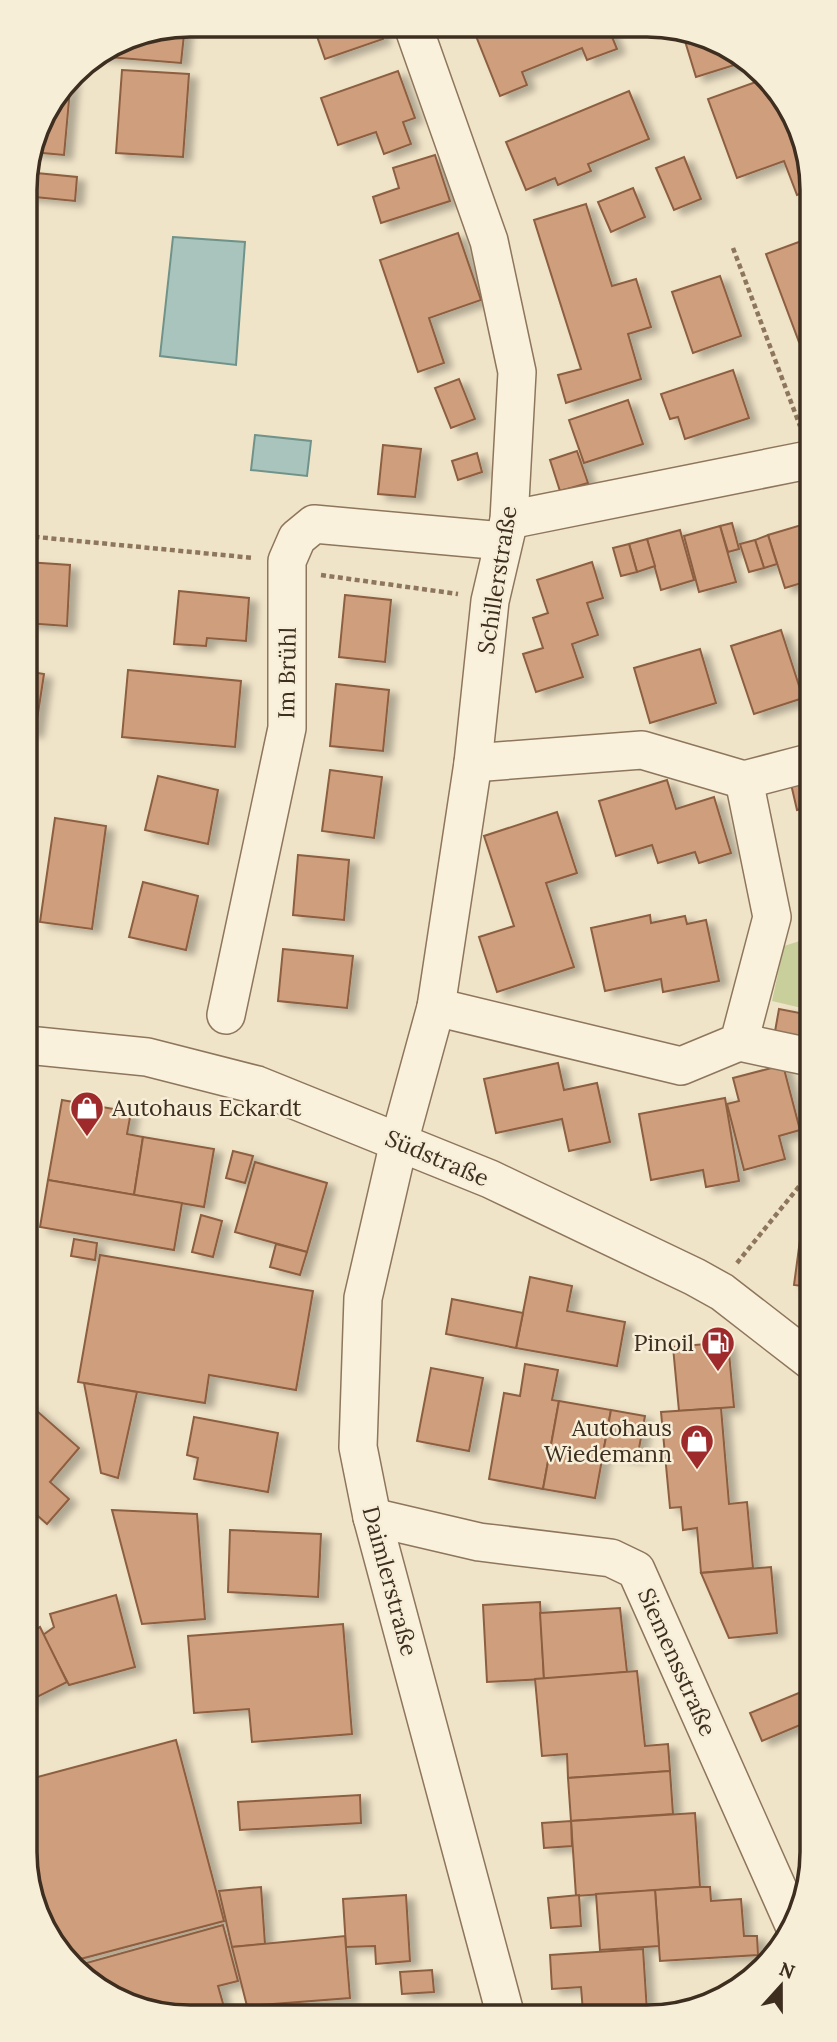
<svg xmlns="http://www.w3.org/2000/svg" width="837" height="2042" font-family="Lora,serif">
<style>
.green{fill:#c9cf9b}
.water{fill:#a9c4bc;stroke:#6f938a;stroke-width:2}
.building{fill:#cf9f7d;stroke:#8d5f41;stroke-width:2;filter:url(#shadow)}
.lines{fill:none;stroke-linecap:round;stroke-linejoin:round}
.minor-casing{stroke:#8d765c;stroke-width:40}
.path{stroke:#8d765c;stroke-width:4.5;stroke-dasharray:5 3.5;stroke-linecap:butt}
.minor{stroke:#faf1dc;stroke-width:37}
.labels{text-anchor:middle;stroke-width:5;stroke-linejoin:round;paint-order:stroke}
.street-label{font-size:23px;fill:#3d2e20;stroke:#f7eed8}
.poi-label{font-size:23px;fill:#3d2e20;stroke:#f7eed8;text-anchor:end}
.rim{fill:none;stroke:#3d2e20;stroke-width:3.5}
</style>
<defs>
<filter id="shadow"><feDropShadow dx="8" dy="4.5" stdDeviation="3.5" flood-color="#0004"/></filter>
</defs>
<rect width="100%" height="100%" fill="#f0e4c8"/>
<path class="green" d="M809 938 810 1010 772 1001 784 946Z"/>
<g class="water">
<path d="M173 237 245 242 236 365 160 356Z"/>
<path d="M255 435 311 441 307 476 251 470Z"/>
</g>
<g class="building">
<path d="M185 25 181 63 96 56 127 37Z"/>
<path d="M313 25 378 26 383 39 325 59Z"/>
<path d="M500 26 608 27 617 49 587 60 582 48 522 72 527 85 500 96 476 36Z"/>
<path d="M681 28 744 62 696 77Z"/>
<path d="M122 70 189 74 183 157 116 153Z"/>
<path d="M398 71 415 118 403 122 411 144 384 154 376 132 338 145 321 98Z"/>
<path d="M71 78 64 155 32 152 41 117Z"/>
<path d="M767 78 807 147V191L797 195 784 161 737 178 708 99Z"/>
<path d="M629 91 649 139 588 164 591 171 558 185 555 178 526 190 506 142Z"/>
<path d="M435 155 450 201 381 223 373 197 399 188 393 168Z"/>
<path d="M684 157 701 199 674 210 656 168Z"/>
<path d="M26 172 77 177 75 201 25 196Z"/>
<path d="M633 188 645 217 611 232 598 202Z"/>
<path d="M586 204 612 286 636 279 651 327 628 334 641 379 566 403 558 375 581 369 534 220Z"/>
<path d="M458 233 481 300 429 318 444 363 418 372 380 260Z"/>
<path d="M807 239 808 339 799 342 766 254Z"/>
<path d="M720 276 741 336 693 353 672 292Z"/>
<path d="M733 370 749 418 685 439 678 417 670 419 661 394Z"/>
<path d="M459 379 475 419 451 428 435 388Z"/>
<path d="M628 400 643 444 584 463 569 420Z"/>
<path d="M383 445 421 449 415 497 378 494Z"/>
<path d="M577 451 588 483 560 491 550 460Z"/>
<path d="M477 453 482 472 458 480 452 461Z"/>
<path d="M732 523 739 549 728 552 720 526Z"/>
<path d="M808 523V581L785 588 768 535Z"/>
<path d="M720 526 736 582 699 592 684 536Z"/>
<path d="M680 530 694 580 661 590 647 539Z"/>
<path d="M768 535 777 564 764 568 755 540Z"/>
<path d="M647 539 655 566 637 572 629 544Z"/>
<path d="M755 540 764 568 749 572 740 544Z"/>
<path d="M629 544 637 572 621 576 613 548Z"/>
<path d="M26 562 70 565 67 626 26 623Z"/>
<path d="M592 562 603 598 587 603 598 635 572 644 583 677 536 692 523 654 543 648 533 618 548 613 537 580Z"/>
<path d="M179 591 249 598 246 641 207 638 206 646 174 644Z"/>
<path d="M345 595 391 600 385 662 339 657Z"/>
<path d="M781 630 803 698 754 714 731 646Z"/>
<path d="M700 649 716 703 650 723 634 668Z"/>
<path d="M128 670 241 681 235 747 122 737Z"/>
<path d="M26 671 44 674 35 733 27 731Z"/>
<path d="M336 684 389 690 383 751 330 746Z"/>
<path d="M330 770 382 777 374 838 322 831Z"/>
<path d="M158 776 218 790 208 844 145 830Z"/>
<path d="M667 780 676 809 714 797 731 853 699 863 695 852 658 863 652 845 616 856 599 801Z"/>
<path d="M809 780V807L797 810 791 784Z"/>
<path d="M557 812 577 873 546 883 574 967 497 992 479 937 514 926 484 836Z"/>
<path d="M55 818 106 826 92 929 40 922Z"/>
<path d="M809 826V858L801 828Z"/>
<path d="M298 855 349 860 344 920 293 915Z"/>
<path d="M143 882 198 896 186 950 129 937Z"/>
<path d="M650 915 651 923 685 916 687 924 706 920 719 981 663 992 661 979 605 991 591 928Z"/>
<path d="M283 949 353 956 347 1008 278 1001Z"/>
<path d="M779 1009 810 1015V1044L774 1037Z"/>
<path d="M558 1063 564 1090 597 1083 610 1142 569 1151 562 1119 496 1133 484 1079Z"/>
<path d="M783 1065 800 1130 779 1136 785 1159 744 1170 727 1104 739 1101 733 1078Z"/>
<path d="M725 1098 739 1181 706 1187 703 1170 651 1180 639 1114Z"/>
<path d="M62 1100 131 1112 127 1134 143 1137 134 1195 48 1180Z"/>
<path d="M143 1137 214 1149 204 1207 134 1195Z"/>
<path d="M233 1151 253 1156 245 1183 226 1178Z"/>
<path d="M255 1162 327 1183 307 1252 235 1232Z"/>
<path d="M48 1180 182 1203 174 1250 40 1227Z"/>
<path d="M201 1215 222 1221 213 1257 192 1252Z"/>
<path d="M802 1225 810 1226V1287L794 1285Z"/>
<path d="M74 1239 97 1243 95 1260 71 1256Z"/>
<path d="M276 1244 307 1252 300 1275 270 1267Z"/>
<path d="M100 1255 313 1291 296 1390 209 1375 205 1403 78 1382Z"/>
<path d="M530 1277 572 1286 567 1311 625 1322 617 1366 516 1348Z"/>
<path d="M452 1299 523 1313 516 1348 446 1334Z"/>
<path d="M728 1342 734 1407 679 1411 673 1347Z"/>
<path d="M525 1364 558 1370 552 1400 559 1401 543 1489 489 1479 504 1393 520 1396Z"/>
<path d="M431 1368 483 1378 469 1451 417 1441Z"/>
<path d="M84 1383 137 1392 118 1478 101 1473Z"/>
<path d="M559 1401 611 1410 595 1498 543 1489Z"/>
<path d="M29 1404 79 1448 50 1482 69 1499 47 1524 29 1508Z"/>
<path d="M721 1408 729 1504 747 1502 753 1568 701 1573 697 1528 683 1530 681 1507 670 1508 661 1412Z"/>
<path d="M611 1410 645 1416 637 1459 603 1453Z"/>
<path d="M194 1417 278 1433 268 1492 194 1479 198 1458 187 1455Z"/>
<path d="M112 1510 197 1514 205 1619 142 1624Z"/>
<path d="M230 1530 321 1534 318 1597 228 1592Z"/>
<path d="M771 1567 777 1633 729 1638 701 1573Z"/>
<path d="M116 1595 135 1667 69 1685 43 1635 54 1627 50 1614Z"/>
<path d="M540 1602 544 1679 487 1682 483 1605Z"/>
<path d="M620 1608 627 1672 544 1679 540 1613Z"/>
<path d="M343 1624 352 1734 252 1742 249 1709 194 1713 188 1636Z"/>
<path d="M40 1627 67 1682 29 1701V1633Z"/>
<path d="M637 1671 645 1746 668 1744 670 1771 568 1778 567 1754 542 1756 535 1679Z"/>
<path d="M811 1688 812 1720 762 1741 750 1713Z"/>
<path d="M176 1740 224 1921 69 1962 30 1895V1779Z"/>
<path d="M670 1771 673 1814 571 1821 568 1778Z"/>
<path d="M360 1795 361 1823 240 1830 238 1802Z"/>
<path d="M695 1813 700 1887 576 1896 571 1821Z"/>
<path d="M571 1821 572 1846 544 1848 542 1823Z"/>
<path d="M261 1887 265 1944 232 1947 219 1891Z"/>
<path d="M700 1887H710L711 1901 741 1899 744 1936H757L758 1955 660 1961 655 1890Z"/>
<path d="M655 1890 659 1946 600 1950 596 1894Z"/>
<path d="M406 1895 410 1961 376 1964 375 1946 346 1947 343 1899Z"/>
<path d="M579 1895 581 1926 551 1928 548 1898Z"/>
<path d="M223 1925 238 1981 218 1986 226 2014H158L72 1967Z"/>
<path d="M345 1936 350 1998 247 2006 232 1947Z"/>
<path d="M643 1949 647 2012H583L581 1987 552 1989 550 1955Z"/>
<path d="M432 1970 434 1992 402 1994 400 1972Z"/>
<path d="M694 2002V2009L690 2012H663L662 2004Z"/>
</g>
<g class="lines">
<g class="minor-casing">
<g id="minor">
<path d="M413 26 489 241 517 372 509 520 490 601 473 763 436 1007 399 1142 363 1298 358 1447 372 1517 505 2013"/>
<path d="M509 520 808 460"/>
<path d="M473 763 642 750 744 780 809 763"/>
<path d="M436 1007 681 1066 739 1042 772 917 744 780"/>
<path d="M226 1015 287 728V561L297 538 314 524 503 541"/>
<path d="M739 1042 810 1057"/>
<path d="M27 1045 147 1057 257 1085 490 1179 695 1277 722 1292 811 1361"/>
<path d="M372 1517 479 1542 611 1558 636 1570 794 1925"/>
</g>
</g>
<g class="path">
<path d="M733 248 800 426"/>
<path d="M26 536 254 558"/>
<path d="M321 575 458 594"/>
<path d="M737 1263 801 1184 810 1166"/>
</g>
<use href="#minor" class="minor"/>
</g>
<defs>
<g id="shop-pin" transform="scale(1.75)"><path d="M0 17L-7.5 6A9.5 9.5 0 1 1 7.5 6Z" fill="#9e2a2b" stroke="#f7eed8"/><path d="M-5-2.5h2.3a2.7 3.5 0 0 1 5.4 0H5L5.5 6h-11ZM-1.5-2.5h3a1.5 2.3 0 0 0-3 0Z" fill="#fff"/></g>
<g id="fuel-pin" transform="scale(1.75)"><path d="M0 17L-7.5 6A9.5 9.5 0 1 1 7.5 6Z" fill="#9e2a2b" stroke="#f7eed8"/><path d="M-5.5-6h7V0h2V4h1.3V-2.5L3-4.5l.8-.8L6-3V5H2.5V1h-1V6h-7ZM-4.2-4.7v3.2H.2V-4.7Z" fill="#fff"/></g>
</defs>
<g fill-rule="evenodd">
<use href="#shop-pin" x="87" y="1108"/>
<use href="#fuel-pin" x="718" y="1343"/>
<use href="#shop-pin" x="697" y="1441"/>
</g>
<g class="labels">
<g class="street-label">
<text transform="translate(497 580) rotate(-81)" y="8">Schillerstraße</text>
<text transform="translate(287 673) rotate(-89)" y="8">Im Brühl</text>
<text transform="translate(437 1158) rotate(23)" y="8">Südstraße</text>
<text transform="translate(390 1581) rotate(75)" y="8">Daimlerstraße</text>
<text transform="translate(677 1662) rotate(66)" y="8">Siemensstraße</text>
</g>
<g class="poi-label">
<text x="112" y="1116" text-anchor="start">Autohaus Eckardt</text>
<text x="694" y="1351">Pinoil</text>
<text x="672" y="1436">Autohaus<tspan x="672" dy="26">Wiedemann</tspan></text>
</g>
</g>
<path d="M0 0H837V2042H0ZM190 37H647A153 153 0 0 1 800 190V1852A153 153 0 0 1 647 2005H190A153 153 0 0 1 37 1852V190A153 153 0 0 1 190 37Z" fill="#f7eed8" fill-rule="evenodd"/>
<path class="rim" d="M190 37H647A153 153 0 0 1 800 190V1852A153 153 0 0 1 647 2005H190A153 153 0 0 1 37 1852V190A153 153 0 0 1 190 37Z"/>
<g transform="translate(781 1986) rotate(21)" stroke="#f7eed8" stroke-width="5" paint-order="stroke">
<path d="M0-5L12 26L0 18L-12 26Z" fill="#3d2e20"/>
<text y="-10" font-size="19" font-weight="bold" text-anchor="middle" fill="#3d2e20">N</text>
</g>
</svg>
